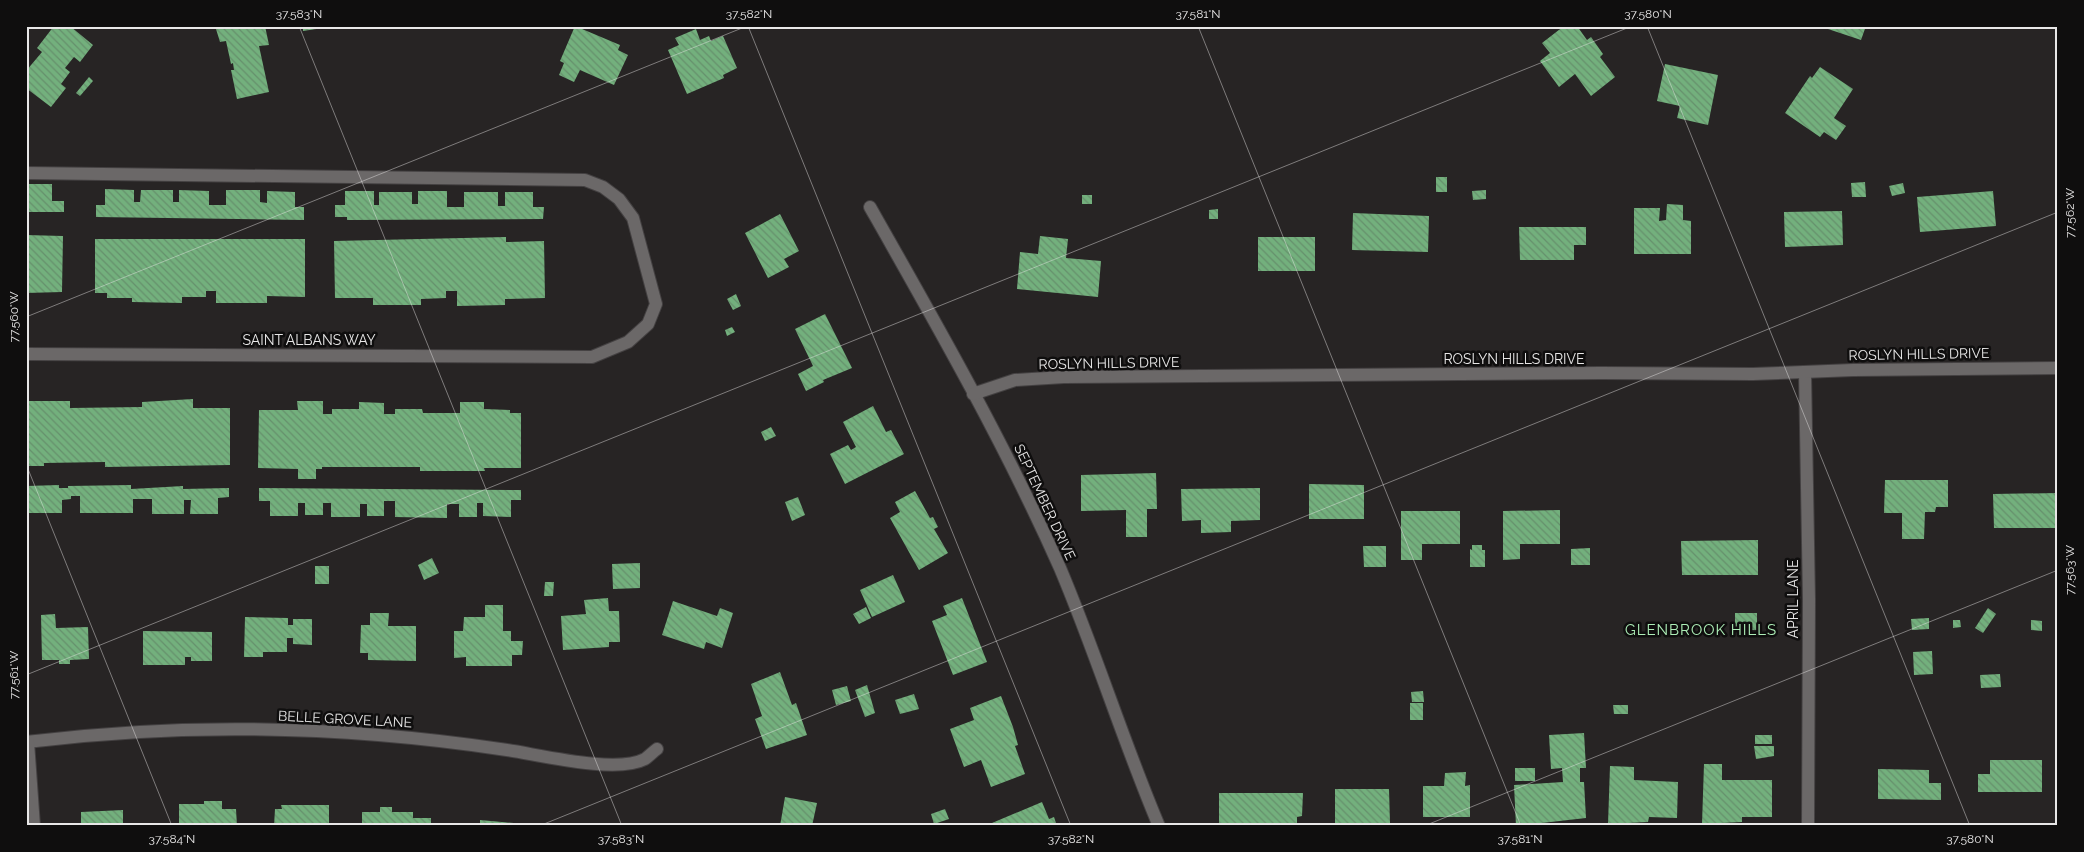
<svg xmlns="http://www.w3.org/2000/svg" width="2084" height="852" font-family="Raleway,sans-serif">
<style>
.building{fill:url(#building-back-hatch)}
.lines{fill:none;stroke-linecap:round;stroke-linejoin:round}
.minor-casing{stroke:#444142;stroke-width:14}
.minor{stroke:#6b6868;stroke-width:12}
.ticks{fill:none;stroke:#e8e7e7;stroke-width:1;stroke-opacity:0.45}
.labels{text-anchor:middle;stroke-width:5;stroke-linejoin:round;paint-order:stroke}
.street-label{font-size:14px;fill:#e8e7e7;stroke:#0f0e0e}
.neighbourhood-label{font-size:15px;letter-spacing:1px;fill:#adeeb7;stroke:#0f0e0e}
.neatline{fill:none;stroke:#e8e7e7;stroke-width:2}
.ticks-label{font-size:12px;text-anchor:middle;fill:#e8e7e7}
</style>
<defs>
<pattern id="building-back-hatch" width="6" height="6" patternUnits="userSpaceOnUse" patternTransform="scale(1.25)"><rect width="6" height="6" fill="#73b07d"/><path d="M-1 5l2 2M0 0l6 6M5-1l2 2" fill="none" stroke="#66906c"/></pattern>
</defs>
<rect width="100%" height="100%" fill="#272424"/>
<g class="building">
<path d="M54 26H70L93 45 80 62 74 57 65 68 70 72 61 84 66 88 51 107 26 88V71L42 52 37 48Z"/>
<path d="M224 26H265L269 45 259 46 269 92 237 99 231 70H234L233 63 231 64 226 41 220 42 216 29Z"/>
<path d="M303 26H323V28L303 31Z"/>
<path d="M575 26 620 45 618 50 628 55 614 85 580 70 574 82 559 75 564 63 560 61Z"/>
<path d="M1564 26H1577L1587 40 1591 37 1603 54 1600 57 1615 77 1591 96 1575 74 1559 87 1540 61 1550 53 1542 43Z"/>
<path d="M1819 26H1866L1861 40Z"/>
<path d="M696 29 700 40 709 36 711 41 723 36 737 68 723 75 724 78 687 94 668 50 679 45 675 38Z"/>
<path d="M1665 64 1718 75 1708 125 1677 118 1680 106 1657 101Z"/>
<path d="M1820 67 1853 89 1834 118 1846 126 1836 140 1824 132 1820 137 1785 113 1810 76 1812 78Z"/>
<path d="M89 77 93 81 80 96 76 93Z"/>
<rect x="1436" y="177" width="11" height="15"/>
<path d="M1865 182 1866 197H1852L1851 183Z"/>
<path d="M1903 183 1905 193 1892 196 1889 186Z"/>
<path d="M26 184H52V201H64V212H26Z"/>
<path d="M105 189 134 190V202H140L141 190H173V202H179V190L209 191V205H226V190H260V202L267 203V191L295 192V207H304V220L96 217V205H105Z"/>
<path d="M1486 190V199L1473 200 1472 191Z"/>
<path d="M345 191H374V205H379V192H412V204H418V191H447V207H464V192H498V206H505V192H533V207H544L543 219 347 220V217H335V205H345Z"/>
<path d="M1993 191 1996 226 1920 232 1917 197Z"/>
<rect x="1082" y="195" width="10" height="9"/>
<path d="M1667 204 1683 205V220L1691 221V254H1634V208H1660L1659 221 1666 220Z"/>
<path d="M1218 209V219H1209V210Z"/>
<path d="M1842 211 1843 245 1785 247 1784 212Z"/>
<path d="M1353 213 1429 216 1428 252 1352 250Z"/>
<path d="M780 214 799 251 784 259 789 267 768 278 745 233Z"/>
<path d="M1519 227H1586V245H1574V260H1520Z"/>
<path d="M26 235 63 236 62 292 26 293Z"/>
<path d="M1040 236 1068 239 1066 258 1101 261 1098 297 1017 289 1020 252 1038 254Z"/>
<path d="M506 237V242L544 241 545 298 505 299V305L457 306V291H446V298L421 299V305H373V298H335L334 241Z"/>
<rect x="1258" y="237" width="57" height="34"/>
<path d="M95 239H305V297L267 296V303H216V291H206V297H182V303L132 302V298H107V293H95Z"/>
<path d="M736 294 741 306 733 310 727 299Z"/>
<path d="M825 314 852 368 823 380 824 382 806 391 798 374 813 366 795 329Z"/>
<path d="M732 327 735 332 727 336 725 330Z"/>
<path d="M193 399V408H230V465L105 467V462L44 463V466H26V401H70V408L142 407V402Z"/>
<path d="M297 401H323V414H332V409H359V402L384 403V414H395V409H422L423 413H460V402H484V409L510 410V413H521V468H484L485 471H420V467H322V469H316V479H298V469L258 468 259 410H298Z"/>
<path d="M873 406 886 432 891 430 904 454 845 484 830 454 848 445 851 450 856 447 843 422Z"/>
<path d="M771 427 776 436 765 441 761 432Z"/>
<path d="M1156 473 1157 509H1147V537H1126V510L1081 511V475Z"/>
<path d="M1885 480H1948V507H1936L1935 512H1925L1924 539H1902V513H1884Z"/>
<path d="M1309 484 1364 485V519H1309Z"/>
<path d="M59 485V488H68V486L131 485V489L183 486V489L229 488V497L218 498V514H190L191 500H184V514H152V499H133V513H80V496H71V499L62 500V513H28L26 486Z"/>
<path d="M259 488 521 490V500H511V517L483 516V503H477V517H459V504H447V518L395 517V501H384V516H367V504H360V517H331V503H323V515H305V503H298V516H270V501H259Z"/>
<path d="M1260 488V520L1231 521V532L1201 533V520L1182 521 1181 489Z"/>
<path d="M915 491 930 518 933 517 938 527 934 529 948 553 919 570 890 518 900 512 895 502Z"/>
<path d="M2057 493 2058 528H1994L1993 494Z"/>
<path d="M798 497 805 515 792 521 785 502Z"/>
<path d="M1560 510V544H1520V559L1503 560V511Z"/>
<path d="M1401 511H1460V544H1422V560H1401Z"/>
<path d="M1758 540V575H1682L1681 541Z"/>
<path d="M1472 545H1482V550H1485V567H1470V549L1472 550Z"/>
<path d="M1363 546H1386V567H1364Z"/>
<path d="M1590 548V565H1571V549Z"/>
<path d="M432 558 439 573 424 580 418 565Z"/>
<path d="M640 563V588L613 589 612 564Z"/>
<rect x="315" y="566" width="14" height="18"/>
<path d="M893 575 905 602 872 617 860 590Z"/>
<path d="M545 582H554L553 596H544Z"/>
<path d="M608 598 609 611H619L620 642H609V647L563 650 561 616 586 614 584 600Z"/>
<path d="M962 598 987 662 953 675 932 621 947 615 943 606Z"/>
<path d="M673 601 717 616 720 608 733 613 722 648 706 642 704 649 662 635Z"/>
<path d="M485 605H503V631H511V641H523L522 655H512V666H466V657L454 658V631H463L464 617H485Z"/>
<path d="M866 607 871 618 859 624 853 614Z"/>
<path d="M1988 608 1996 614 1983 633 1975 628Z"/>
<path d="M370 613H389L388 626H416V661L368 660V653H360L361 625H370Z"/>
<rect x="1735" y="613" width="22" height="17"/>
<path d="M55 614 56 628 88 627 89 659 70 660V664H59V660H42L41 615Z"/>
<path d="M245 617 288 618V625H293V619H312V645L293 644V638H287V652H263V657H244Z"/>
<path d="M1929 618V629L1912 630 1911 619Z"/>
<path d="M1953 620H1960L1961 627 1953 628Z"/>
<path d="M2031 620 2042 621V631L2031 630Z"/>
<path d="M143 631 212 632V661H191V657H185V665H143Z"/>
<path d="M1932 651 1933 674 1914 675 1913 652Z"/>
<path d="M780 672 792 705 796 703 807 735 766 749 755 719 762 716 751 684Z"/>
<path d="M2000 674 2001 687 1981 688 1980 675Z"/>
<path d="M867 685 875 713 865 717 855 690Z"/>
<path d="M847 686 851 701 836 705 832 690Z"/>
<path d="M1423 691 1424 702H1412L1411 692Z"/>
<path d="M914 694 919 709 900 714 895 700Z"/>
<path d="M1001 696 1013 727 1018 745 1015 746 1025 774 991 787 981 760 964 767 950 729 974 720 970 708Z"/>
<rect x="1410" y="703" width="13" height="17"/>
<path d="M1613 705H1628V714H1614Z"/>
<path d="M1584 733 1586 768H1580V782H1584L1586 818 1516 826 1514 785 1563 782 1562 768 1551 769 1549 735Z"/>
<rect x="1755" y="735" width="17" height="9"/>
<path d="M1754 746H1774V756L1756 759Z"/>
<path d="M1990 760H2042V792H1978V774H1990Z"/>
<path d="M1704 764H1722V780H1772V817H1742V822L1702 824Z"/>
<path d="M1610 766 1634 767V780L1678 782 1677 818 1649 817 1648 822 1608 824Z"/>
<rect x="1515" y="768" width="20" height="13"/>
<path d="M1878 769 1929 770V783H1941V800L1878 799Z"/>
<path d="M1466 772 1465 786 1470 785V817H1423V786H1444L1445 773Z"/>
<path d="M1335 789H1389L1390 823H1335Z"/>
<path d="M1219 793H1303L1302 816 1297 817V825H1219Z"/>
<path d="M785 797 817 803 812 826H780Z"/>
<path d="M204 801H222V809H236L237 826H179V804H204Z"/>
<path d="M1042 802 1049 819 1054 817 1057 826H993L992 823Z"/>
<path d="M281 805H329V826H274L275 809H282Z"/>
<path d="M380 807H392V812H413V818H431V826H362V812H380Z"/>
<path d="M945 809 949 819 934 824 931 814Z"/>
<path d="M123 810V826H81V812Z"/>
<path d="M480 820 525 824V826H480Z"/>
</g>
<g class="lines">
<g class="minor-casing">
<g id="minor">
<path d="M26 173 585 180 603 187 619 199 633 218 656 304 648 324 628 342 592 357 26 354"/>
<path d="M870 207C937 325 1005 444 1060 568 1096 653 1123 741 1159 826"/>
<path d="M1805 372 1809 600 1808 826"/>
<path d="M973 394 1015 380 1064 377 1602 373 1753 374 1853 370 2058 368"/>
<path d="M26 742C187 722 348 726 507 750 541 755 616 774 645 759 649 756 653 752 657 749"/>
<path d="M28 742 34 826"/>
</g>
</g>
<use href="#minor" class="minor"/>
</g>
<path class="ticks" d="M299 26 622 826M748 26 1071 826M1198 26 1521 826M1647 26 1970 826M26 317 747 26M26 464 172 826M26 675 1632 26M539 826 2058 212M1424 826 2058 570"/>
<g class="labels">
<g class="street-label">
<text x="309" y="345">SAINT ALBANS WAY</text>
<text transform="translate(1919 354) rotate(-1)" y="5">ROSLYN HILLS DRIVE</text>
<text x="1514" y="364">ROSLYN HILLS DRIVE</text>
<text transform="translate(1109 363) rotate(-1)" y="5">ROSLYN HILLS DRIVE</text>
<text transform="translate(1045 502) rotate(65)" y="5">SEPTEMBER DRIVE</text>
<text transform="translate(1793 599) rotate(-90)" y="5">APRIL LANE</text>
<text transform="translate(345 719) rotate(3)" y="5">BELLE GROVE LANE</text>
</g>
<g class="neighbourhood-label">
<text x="1701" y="635">GLENBROOK HILLS</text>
</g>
</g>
<rect width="2084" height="852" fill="none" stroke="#0f0e0e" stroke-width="55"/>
<rect x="28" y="28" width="2028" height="796" class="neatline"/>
<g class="ticks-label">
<text x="299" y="18">37.583°N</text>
<text x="749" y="18">37.582°N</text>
<text x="1198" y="18">37.581°N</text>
<text x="1648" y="18">37.580°N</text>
<text transform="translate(2070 213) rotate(-90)" y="4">77.562°W</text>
<text transform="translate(14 317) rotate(-90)" y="4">77.560°W</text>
<text transform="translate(2070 570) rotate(-90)" y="4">77.563°W</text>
<text transform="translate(14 675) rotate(-90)" y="4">77.561°W</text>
<text x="172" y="843">37.584°N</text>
<text x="621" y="843">37.583°N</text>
<text x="1071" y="843">37.582°N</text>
<text x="1520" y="843">37.581°N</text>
<text x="1970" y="843">37.580°N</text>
</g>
</svg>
